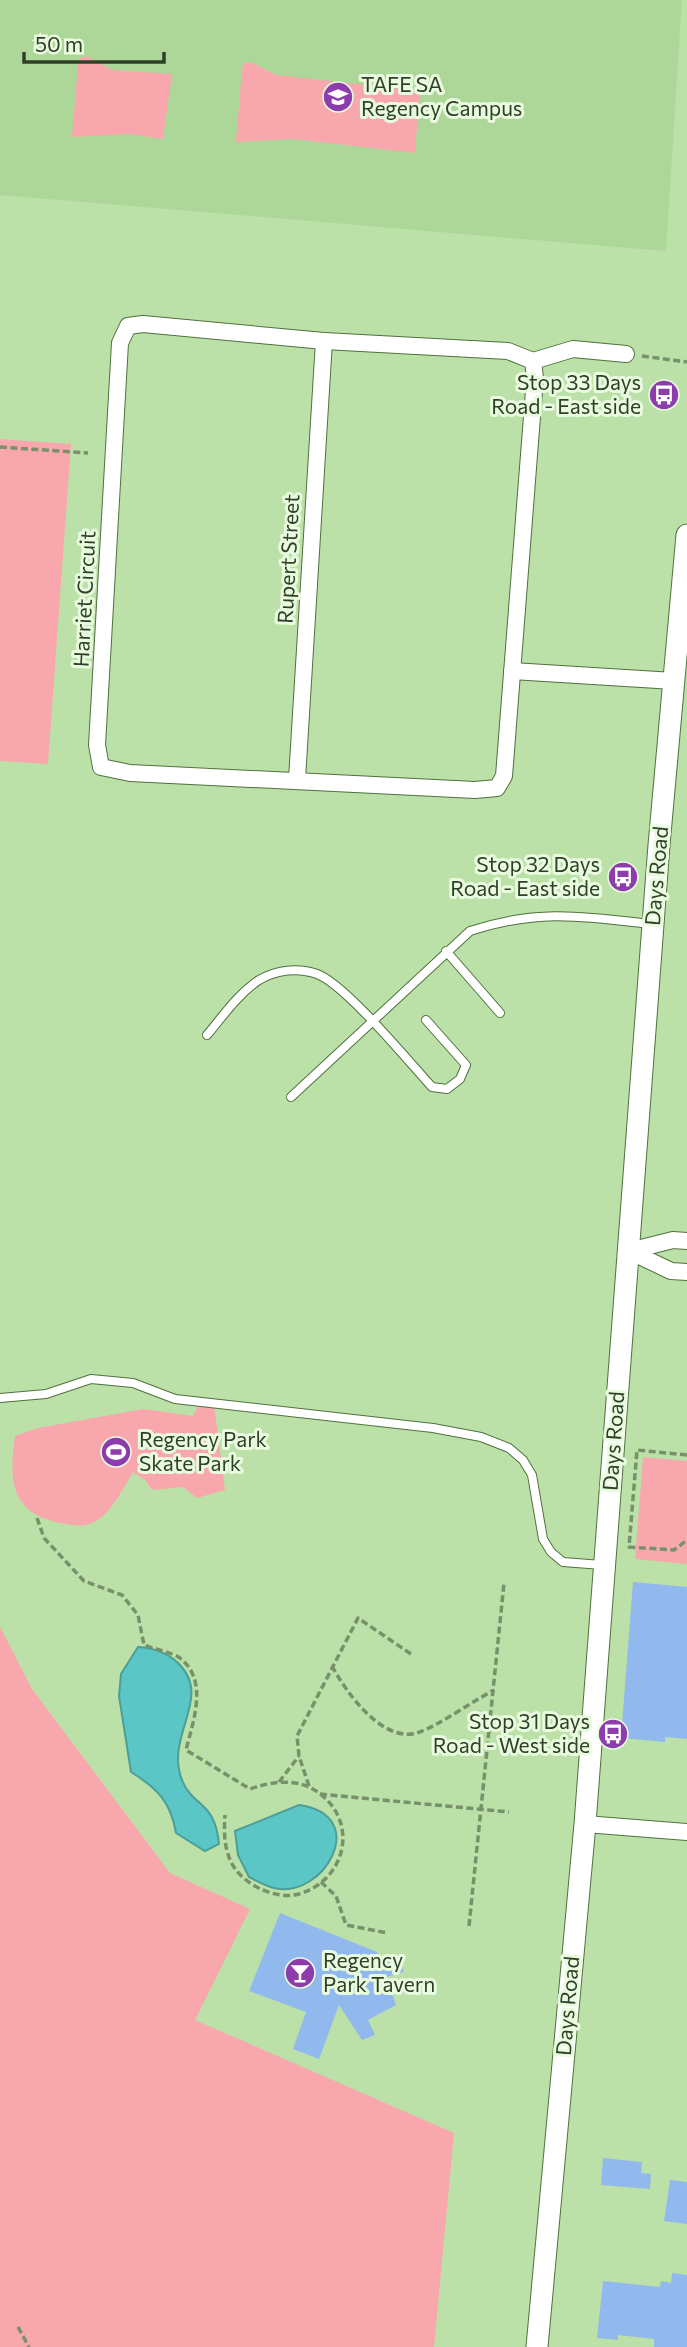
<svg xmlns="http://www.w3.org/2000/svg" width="687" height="2347" font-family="Commissioner,sans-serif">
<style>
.built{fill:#add799}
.green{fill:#f8a8ad}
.water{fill:#5ac6c6;stroke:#4d9e97;stroke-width:2}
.building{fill:#92b9ed}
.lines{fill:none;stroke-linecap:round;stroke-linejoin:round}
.lane-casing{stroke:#50713e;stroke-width:10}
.street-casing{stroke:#50713e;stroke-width:18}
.secondary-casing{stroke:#50713e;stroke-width:23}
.path{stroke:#77926a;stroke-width:3.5;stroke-dasharray:7 3.5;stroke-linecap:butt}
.lane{stroke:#fff;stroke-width:8}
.street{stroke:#fff;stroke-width:16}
.secondary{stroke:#fff;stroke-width:21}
.labels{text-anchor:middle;stroke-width:6;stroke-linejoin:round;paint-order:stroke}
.poi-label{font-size:21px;fill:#303f28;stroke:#e8fbdf;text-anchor:start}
.street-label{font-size:21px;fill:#303f28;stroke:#e8fbdf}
</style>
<rect width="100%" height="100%" fill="#bbe0a8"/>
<path class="built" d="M0 0H682L666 251 0 195Z"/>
<g class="green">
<path d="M87 56 112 70 172 74 163 139 129 134 72 137 78 64 80 58Z"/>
<path d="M251 62 276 75 420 91 415 153 294 139 236 142 242 69 244 63Z"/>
<path d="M0 439 71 444 48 764 0 761Z"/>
<path d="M200 1403 214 1405 225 1490 197 1498 183 1487 152 1490 145 1480 133 1472C124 1487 115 1505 102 1517 91 1526 79 1527 66 1524 12 1515 8 1485 15 1436L38 1428 143 1409 193 1416Z"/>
<path d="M643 1457 687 1461V1564L635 1559Z"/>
<path d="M0 1627 32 1689 170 1873 250 1909 195 2020 454 2133 434 2347H0Z"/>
</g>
<g class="water">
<path d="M138 1647C153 1648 166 1652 177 1662 215 1697 164 1735 182 1780 193 1808 215 1800 219 1844L205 1851 176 1833C171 1802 157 1788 131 1772L119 1696 121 1674Z"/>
<path d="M299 1805C372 1815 324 1900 274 1888 266 1886 257 1881 249 1877L238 1855 235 1831Z"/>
</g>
<g class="building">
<path d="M633 1582 687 1587V1739L665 1737V1742L621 1738Z"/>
<path d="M280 1913 377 1952 379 1962 398 1957 404 1972 386 1977 396 2005 368 2020 375 2035 362 2040 339 2005 319 2059 293 2049 306 2012 249 1991Z"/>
<path d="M603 2158 642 2162 641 2173 651 2174 650 2189 601 2185Z"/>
<path d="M670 2180 687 2182V2224L664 2221Z"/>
<path d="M672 2273 687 2275V2347H654V2339L618 2335V2340L597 2338 603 2281 660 2287 661 2281 671 2283Z"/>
</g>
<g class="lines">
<g class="lane-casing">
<g id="lane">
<path d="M446 951 500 1013"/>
<path d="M207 1035C223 1016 238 994 259 980 276 970 298 967 317 974 345 984 409 1062 432 1087L447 1089 460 1079 466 1065 426 1020"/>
<path d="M291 1097 470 931C537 909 582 916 650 924"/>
<path d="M0 1398 46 1394 91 1379 133 1383 175 1399 433 1428 481 1437 509 1448 523 1460 532 1475 543 1539 551 1552 563 1562 602 1565"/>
</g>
</g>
<g class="street-casing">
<g id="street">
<path d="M143 324 324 341 508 351 533 361 535 378 504 776 497 788 475 790 130 773 101 767 97 745 120 343 128 326Z"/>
<path d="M533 361 573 349 626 354"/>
<path d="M512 671 674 681"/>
<path d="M297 779 324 341"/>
<path d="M629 1251 671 1271 687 1272"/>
<path d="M629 1251 673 1240 687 1241"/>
<path d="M585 1824 687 1832"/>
</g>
</g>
<g class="secondary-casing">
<path id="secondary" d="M537 2347 585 1824 659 845 687 535"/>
</g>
<g class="path">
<path d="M642 356 687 362"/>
<path d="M0 447 88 453"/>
<path d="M687 1455 637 1450 629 1547 674 1550 687 1540"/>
<path d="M37 1518 44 1538 84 1581 122 1595 138 1615 144 1645C154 1649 171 1652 180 1658 209 1681 193 1721 186 1750L250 1789C276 1780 303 1777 325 1798 358 1829 343 1881 299 1894 274 1901 237 1882 229 1857 224 1844 224 1830 225 1815"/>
<path d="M332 1666C346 1692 382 1743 417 1733 438 1726 473 1701 494 1690"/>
<path d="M279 1782 299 1756"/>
<path d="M309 1786 299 1756 297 1736 358 1618 411 1654"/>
<path d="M320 1794 509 1812"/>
<path d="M321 1882 336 1896 346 1925 388 1933"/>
<path d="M469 1926 504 1583"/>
<path d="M18 2327 29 2347"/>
</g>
<use href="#lane" class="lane"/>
<use href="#street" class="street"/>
<use href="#secondary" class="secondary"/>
</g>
<defs>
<g id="university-disc" transform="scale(1.575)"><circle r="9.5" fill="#8d3cab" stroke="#e8fbdf"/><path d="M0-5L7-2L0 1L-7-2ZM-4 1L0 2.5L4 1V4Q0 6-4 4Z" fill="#fff"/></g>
<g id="bus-disc" transform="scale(1.575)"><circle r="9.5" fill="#8d3cab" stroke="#e8fbdf"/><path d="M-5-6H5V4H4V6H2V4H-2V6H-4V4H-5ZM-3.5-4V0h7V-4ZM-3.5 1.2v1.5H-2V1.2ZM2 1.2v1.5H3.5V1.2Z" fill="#fff"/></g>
<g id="stadium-disc" transform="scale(1.575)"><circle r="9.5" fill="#8d3cab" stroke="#e8fbdf"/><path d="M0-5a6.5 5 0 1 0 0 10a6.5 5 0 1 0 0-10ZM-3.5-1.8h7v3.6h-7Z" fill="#fff"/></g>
<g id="bar-disc" transform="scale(1.575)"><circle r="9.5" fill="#8d3cab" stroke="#e8fbdf"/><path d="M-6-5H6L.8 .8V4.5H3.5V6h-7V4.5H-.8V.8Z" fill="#fff"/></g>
</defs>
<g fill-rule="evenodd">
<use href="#university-disc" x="338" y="97"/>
<use href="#bus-disc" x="664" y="395"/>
<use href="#bus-disc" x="623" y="877"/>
<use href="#stadium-disc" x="116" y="1452"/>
<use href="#bus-disc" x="613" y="1734"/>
<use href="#bar-disc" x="300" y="1973"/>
</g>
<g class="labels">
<g class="poi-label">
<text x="361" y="92">TAFE SA<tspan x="361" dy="24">Regency Campus</tspan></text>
<text x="641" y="390" text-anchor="end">Stop 33 Days<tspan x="641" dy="24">Road - East side</tspan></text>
<text x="600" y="872" text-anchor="end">Stop 32 Days<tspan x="600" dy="24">Road - East side</tspan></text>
<text x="139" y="1447">Regency Park<tspan x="139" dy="24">Skate Park</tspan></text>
<text x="590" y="1729" text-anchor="end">Stop 31 Days<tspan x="590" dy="24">Road - West side</tspan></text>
<text x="323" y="1968">Regency<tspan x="323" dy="24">Park Tavern</tspan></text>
</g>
<g class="street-label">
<text transform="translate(289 559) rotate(-87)" y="7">Rupert Street</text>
<text transform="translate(85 599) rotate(-87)" y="7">Harriet Circuit</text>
<text transform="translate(657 876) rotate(-85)" y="7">Days Road</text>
<text transform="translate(614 1441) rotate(-86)" y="7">Days Road</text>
<text transform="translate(568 2006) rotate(-85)" y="7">Days Road</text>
</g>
</g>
<path d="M24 52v10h140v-10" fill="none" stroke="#303f28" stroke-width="3.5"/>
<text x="35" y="52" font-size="21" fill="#303f28" stroke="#e8fbdf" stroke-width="5" paint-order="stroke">50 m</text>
</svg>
